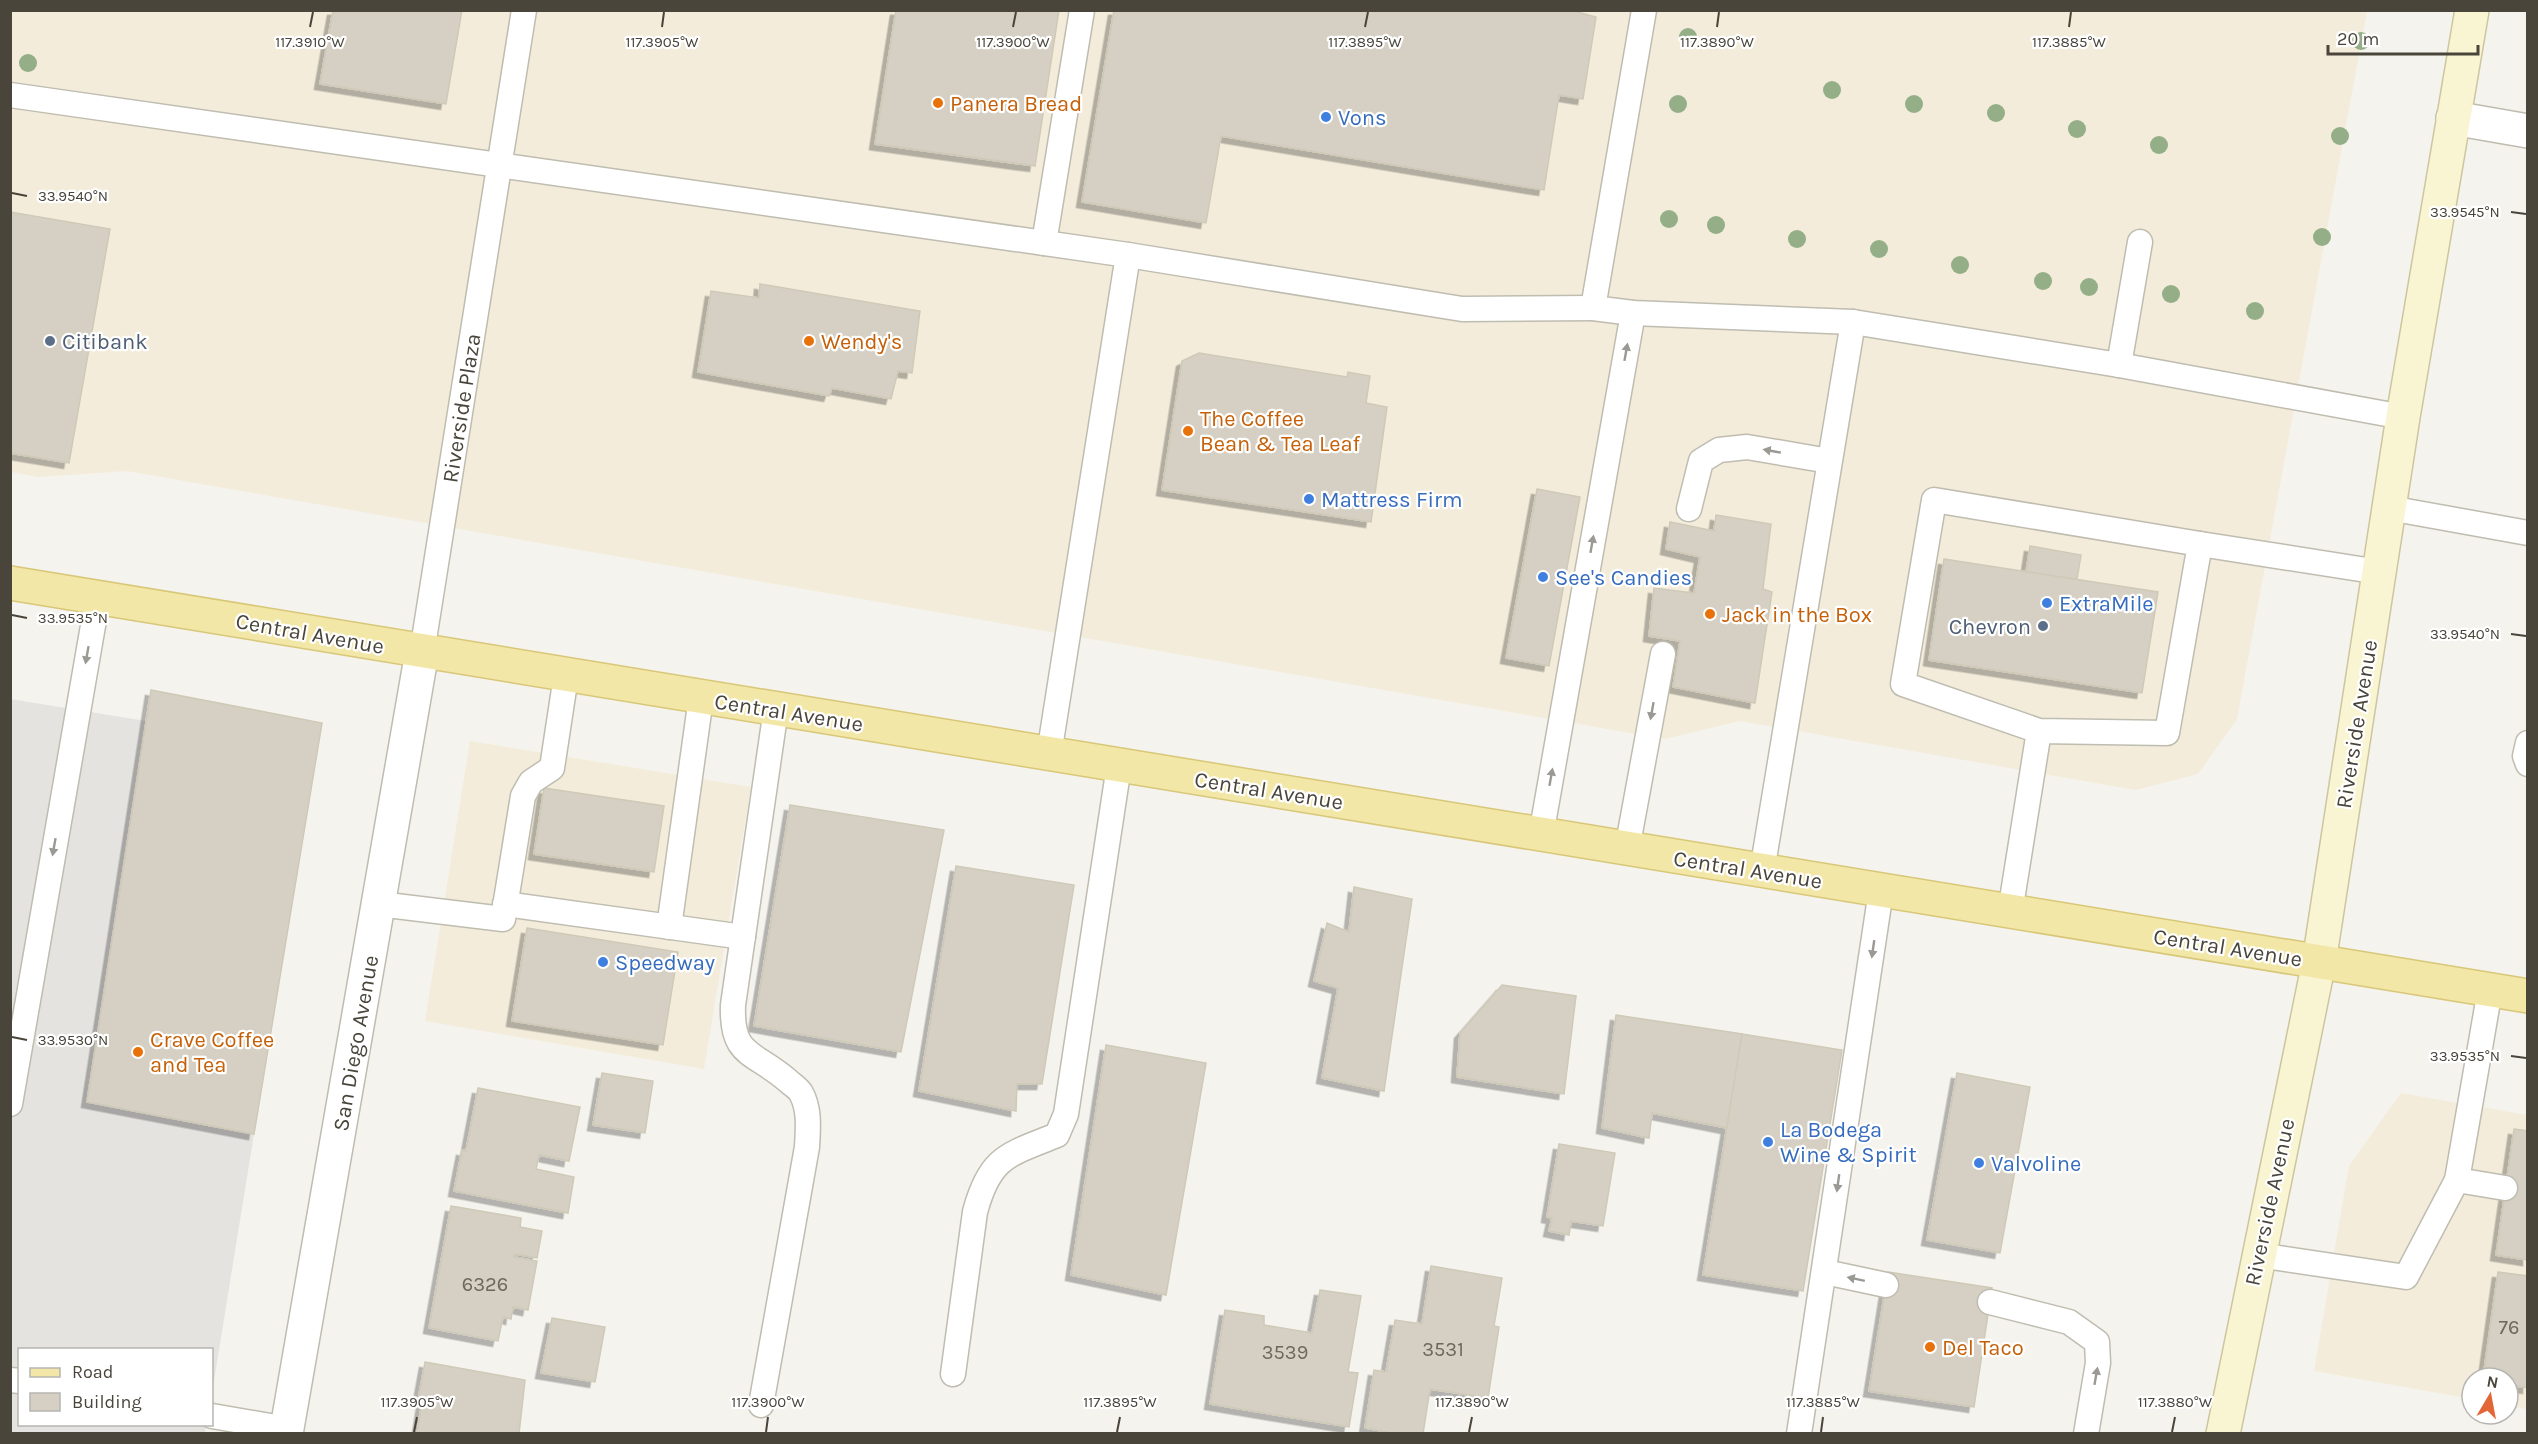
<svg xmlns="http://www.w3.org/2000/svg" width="2538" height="1444" font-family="Karla,sans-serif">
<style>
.commercial{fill:#f3ecdb}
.parking{fill:#e4e3e0}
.building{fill:#d5d0c3;stroke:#cfc9b7;stroke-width:1.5;filter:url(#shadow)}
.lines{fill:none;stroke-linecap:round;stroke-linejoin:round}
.service-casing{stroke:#bfbcb0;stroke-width:27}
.minor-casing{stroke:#bfbcb0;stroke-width:36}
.tertiary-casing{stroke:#bfbcb0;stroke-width:36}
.secondary-casing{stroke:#ccc6a0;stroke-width:36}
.primary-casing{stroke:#d8c778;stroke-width:36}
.service{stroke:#fff;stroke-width:24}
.minor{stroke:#fff;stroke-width:33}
.tertiary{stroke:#fff;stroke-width:33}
.secondary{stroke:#f9f5d2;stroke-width:33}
.primary{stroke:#f3e7a7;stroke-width:33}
.tree{fill:#94ae87}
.oneway{fill:#9b9993}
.ticks{fill:none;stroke:#49453b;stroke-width:2}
.food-dot{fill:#e8710a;stroke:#fff;stroke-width:2}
.shop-dot{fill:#3f7fe0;stroke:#fff;stroke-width:2}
.service-dot{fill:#5c6f8a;stroke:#fff;stroke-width:2}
.labels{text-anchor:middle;stroke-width:4.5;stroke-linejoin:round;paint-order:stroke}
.number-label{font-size:20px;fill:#6c685d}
.food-label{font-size:22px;fill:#c56008;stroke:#fff;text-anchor:start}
.shop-label{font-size:22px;fill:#366cbe;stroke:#fff;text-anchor:start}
.service-label{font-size:22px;fill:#4e5e75;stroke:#fff;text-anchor:start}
.street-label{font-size:22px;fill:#49453b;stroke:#fff}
.ticks-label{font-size:15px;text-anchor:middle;fill:#49453b;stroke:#fff;stroke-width:4.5;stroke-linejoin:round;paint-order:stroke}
</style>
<defs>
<filter id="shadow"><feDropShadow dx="-5.5" dy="5.5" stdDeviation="0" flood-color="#0004"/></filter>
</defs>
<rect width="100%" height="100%" fill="#f5f3ed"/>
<g class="commercial">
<path d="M10 11H2367L2237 719 2198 774 2136 790 1740 721 1665 739 127 471 39 477 11 472Z"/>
<path d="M470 741 751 787 704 1069 425 1021Z"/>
<path d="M2401 1093 2527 1115V1409L2508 1406V1378H2472V1399L2314 1371 2349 1166Z"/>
</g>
<path class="parking" d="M10 699 146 721 87 1102 254 1134 212 1393V1350H20V1424L206 1425 205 1433H11Z"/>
<g class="building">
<path d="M333 10H462L446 104 320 84Z"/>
<path d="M896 10H1059L1035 166 875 144Z"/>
<path d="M1114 10H1570L1596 17 1583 99 1559 95 1544 190 1221 136 1206 223 1082 202Z"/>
<path d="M10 212 110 229 69 463 10 453Z"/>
<path d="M760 284 920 311 912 373 898 371 891 399 832 388 829 396 698 372 711 291 759 298Z"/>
<path d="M1199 353 1347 377 1348 372 1370 376 1366 403 1387 407 1371 522 1162 490 1182 361Z"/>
<path d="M1537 489 1580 497 1549 666 1506 658Z"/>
<path d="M1716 515 1771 524 1763 589 1772 592 1755 703 1673 687 1680 641 1649 636 1654 588 1694 593 1700 557 1666 549 1670 522 1714 531Z"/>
<path d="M2030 546 2081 555 2064 658 2014 651Z"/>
<path d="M1944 559 2158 592 2142 693 1929 660Z"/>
<path d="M151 690 322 723 254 1134 87 1102Z"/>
<path d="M544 788 664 806 654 872 534 854Z"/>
<path d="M790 805 944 830 901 1052 754 1026Z"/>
<path d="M956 866 1074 885 1042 1084H1017L1016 1111 919 1091Z"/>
<path d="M1354 887 1412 899 1384 1091 1322 1078 1338 988 1314 981 1327 923 1349 932Z"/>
<path d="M527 928 678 952 663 1045 512 1021Z"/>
<path d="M1502 985 1576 996 1564 1094 1457 1077 1460 1033Z"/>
<path d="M1616 1015 1742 1034 1727 1128 1652 1113 1649 1138 1602 1128Z"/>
<path d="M1742 1034 1842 1050 1803 1291 1703 1275Z"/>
<path d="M1106 1045 1206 1063 1166 1295 1071 1275Z"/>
<path d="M602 1073 653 1081 645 1133 593 1125Z"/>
<path d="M1957 1073 2030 1087 2000 1253 1927 1240Z"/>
<path d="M478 1088 580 1107 569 1161 539 1155 536 1169 574 1177 568 1213 454 1191 462 1150 466 1151Z"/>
<path d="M2514 1129 2528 1131V1260L2496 1255Z"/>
<path d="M1559 1144 1615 1153 1603 1226 1571 1221 1569 1235 1549 1231 1552 1218 1547 1217Z"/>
<path d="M451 1206 521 1218 520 1227 542 1231 537 1258 515 1254 514 1257 537 1261 528 1310 513 1307 511 1319 503 1317 498 1341 429 1328Z"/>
<path d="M1431 1266 1502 1278 1494 1326 1499 1327 1488 1398 1430 1389 1423 1434H1398L1365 1428 1374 1370 1386 1372 1395 1320 1422 1324Z"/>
<path d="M1888 1272 1992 1288 1974 1407 1869 1391Z"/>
<path d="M2498 1272 2528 1276V1388L2508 1385V1378H2483Z"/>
<path d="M1320 1290 1361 1296 1348 1372 1358 1373 1349 1427 1210 1404 1225 1310 1264 1316V1325L1312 1333Z"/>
<path d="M552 1318 605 1327 595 1382 541 1373Z"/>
<path d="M425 1362 525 1380 519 1434H417L422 1402 418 1401Z"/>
</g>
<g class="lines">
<g class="service-casing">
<g id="service">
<path d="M1644 10 1593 308 1633 313 1853 322 2119 365 2403 417"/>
<path d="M10 95 1128 255 1462 309 1593 308"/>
<path d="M1044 243 1082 10"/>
<path d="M2119 365 2140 242"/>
<path d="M2389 508 2528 533"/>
<path d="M1689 509 1701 461 1719 450 1747 447 1829 461"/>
<path d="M2200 544 2379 572"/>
<path d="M422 652 524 10"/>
<path d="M2528 743 2525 756 2528 764"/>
<path d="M1049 754 1128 255"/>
<path d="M1541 835 1633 313"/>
<path d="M1627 849 1663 654"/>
<path d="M1762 871 1853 322"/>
<path d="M379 904 503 919 523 796 531 782 552 768 566 676"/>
<path d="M505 904 743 937"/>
<path d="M2010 912 2039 731 2167 733 2200 544 1934 500 1903 684 2039 731"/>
<path d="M669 927 701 698"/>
<path d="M10 1104 98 597"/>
<path d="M2457 1180 2490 990"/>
<path d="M2258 1255 2406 1277 2457 1180 2505 1188"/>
<path d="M1825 1272 1886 1285"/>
<path d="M1990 1302 2069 1322 2097 1342 2098 1363 2086 1434"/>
<path d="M953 1374 975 1212C990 1156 1008 1155 1057 1135L1066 1114 1119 766"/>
<path d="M10 1380 20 1381"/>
<path d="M761 1405 807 1147C808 1129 810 1109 801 1093 798 1088 791 1084 787 1080 753 1051 731 1057 733 1005L776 709"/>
<path d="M212 1416 287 1429"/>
<path d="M1799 1434 1881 891"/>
</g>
</g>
<g class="minor-casing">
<path id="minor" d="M2453 118 2528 131"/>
</g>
<g class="tertiary-casing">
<path id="tertiary" d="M286 1434 422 652"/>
</g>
<g class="secondary-casing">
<path id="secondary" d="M2223 1434 2319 962 2403 417 2472 10"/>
</g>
<g class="primary-casing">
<path id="primary" d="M10 583 2528 996"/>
</g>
<use href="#service" class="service"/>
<use href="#minor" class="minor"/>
<use href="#tertiary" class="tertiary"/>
<use href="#secondary" class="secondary"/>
<use href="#primary" class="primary"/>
</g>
<g class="tree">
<circle cx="1688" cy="37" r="9"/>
<circle cx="2361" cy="41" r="9"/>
<circle cx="28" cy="63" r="9"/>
<circle cx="1832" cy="90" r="9"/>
<circle cx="1678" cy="104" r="9"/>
<circle cx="1914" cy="104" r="9"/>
<circle cx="1996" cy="113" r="9"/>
<circle cx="2077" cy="129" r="9"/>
<circle cx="2340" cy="136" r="9"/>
<circle cx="2159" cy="145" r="9"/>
<circle cx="1669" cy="219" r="9"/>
<circle cx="1716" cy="225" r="9"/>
<circle cx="2322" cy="237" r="9"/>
<circle cx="1797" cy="239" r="9"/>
<circle cx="1879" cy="249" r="9"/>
<circle cx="1960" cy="265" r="9"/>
<circle cx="2043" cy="281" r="9"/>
<circle cx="2089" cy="287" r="9"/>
<circle cx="2171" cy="294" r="9"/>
<circle cx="2255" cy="311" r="9"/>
</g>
<defs><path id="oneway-solid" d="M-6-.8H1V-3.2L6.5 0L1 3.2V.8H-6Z" transform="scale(1.5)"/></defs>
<g class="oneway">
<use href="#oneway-solid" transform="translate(1626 352) rotate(-80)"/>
<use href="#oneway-solid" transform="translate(1772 451) rotate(-170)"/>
<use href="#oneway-solid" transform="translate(1592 544) rotate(-80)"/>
<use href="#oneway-solid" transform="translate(87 655) rotate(100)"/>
<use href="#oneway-solid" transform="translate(1652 711) rotate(100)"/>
<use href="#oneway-solid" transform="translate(1551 777) rotate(-80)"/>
<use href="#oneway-solid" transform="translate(54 847) rotate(100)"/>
<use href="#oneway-solid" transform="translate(1873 949) rotate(98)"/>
<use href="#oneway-solid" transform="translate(1838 1183) rotate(98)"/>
<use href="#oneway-solid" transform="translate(1856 1279) rotate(-168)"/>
<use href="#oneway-solid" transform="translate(2096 1376) rotate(-80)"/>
</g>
<path class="ticks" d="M310 27 313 12M662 27 664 12M1013 27 1016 12M1365 27 1368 12M1717 27 1719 12M2069 27 2071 12M12 193 27 196M2511 212 2526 214M12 615 27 618M2511 634 2526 636M12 1037 27 1040M2511 1056 2526 1058M414 1432 417 1417M766 1432 768 1417M1117 1432 1120 1417M1469 1432 1472 1417M1821 1432 1823 1417M2172 1432 2175 1417"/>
<g class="food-dot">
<circle cx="938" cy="103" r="6"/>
<circle cx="809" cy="341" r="6"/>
<circle cx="1188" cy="431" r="6"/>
<circle cx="1710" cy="614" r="6"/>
<circle cx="138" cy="1052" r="6"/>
<circle cx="1930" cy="1347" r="6"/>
</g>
<g class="shop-dot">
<circle cx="1326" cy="117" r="6"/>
<circle cx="1309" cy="499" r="6"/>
<circle cx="1543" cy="577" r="6"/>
<circle cx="2047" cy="603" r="6"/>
<circle cx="603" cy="962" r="6"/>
<circle cx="1768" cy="1142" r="6"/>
<circle cx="1979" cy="1163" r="6"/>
</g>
<g class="service-dot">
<circle cx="50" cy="341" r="6"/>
<circle cx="2043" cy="626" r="6"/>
</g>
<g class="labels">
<g class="number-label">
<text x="485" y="1291">6326</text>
<text x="2509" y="1334">76</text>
<text x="1443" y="1356">3531</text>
<text x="1285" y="1359">3539</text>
</g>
<g class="food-label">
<text x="950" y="111">Panera Bread</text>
<text x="821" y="349">Wendy's</text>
<text x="1200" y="426">The Coffee<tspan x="1200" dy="25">Bean &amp; Tea Leaf</tspan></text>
<text x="1722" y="622">Jack in the Box</text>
<text x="150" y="1047">Crave Coffee<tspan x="150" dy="25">and Tea</tspan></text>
<text x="1942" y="1355">Del Taco</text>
</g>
<g class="shop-label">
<text x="1338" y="125">Vons</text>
<text x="1321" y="507">Mattress Firm</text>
<text x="1555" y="585">See's Candies</text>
<text x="2059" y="611">ExtraMile</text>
<text x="615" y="970">Speedway</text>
<text x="1780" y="1137">La Bodega<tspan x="1780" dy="25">Wine &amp; Spirit</tspan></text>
<text x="1991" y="1171">Valvoline</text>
</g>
<g class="service-label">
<text x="62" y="349">Citibank</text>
<text x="2031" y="634" text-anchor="end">Chevron</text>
</g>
<g class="street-label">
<text transform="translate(461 408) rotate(-81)" y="8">Riverside Plaza</text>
<text transform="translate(310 633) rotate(10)" y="8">Central Avenue</text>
<text transform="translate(789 712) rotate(9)" y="8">Central Avenue</text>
<text transform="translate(2356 724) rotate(-81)" y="8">Riverside Avenue</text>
<text transform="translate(1269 790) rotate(9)" y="8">Central Avenue</text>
<text transform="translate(1748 869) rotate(9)" y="8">Central Avenue</text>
<text transform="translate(2228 947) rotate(9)" y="8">Central Avenue</text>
<text transform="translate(355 1043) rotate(-80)" y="8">San Diego Avenue</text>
<text transform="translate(2269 1202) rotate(-78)" y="8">Riverside Avenue</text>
</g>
</g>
<g class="ticks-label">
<text x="310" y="47">117.3910°W</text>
<text x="662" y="47">117.3905°W</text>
<text x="1013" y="47">117.3900°W</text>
<text x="1365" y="47">117.3895°W</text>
<text x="1717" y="47">117.3890°W</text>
<text x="2069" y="47">117.3885°W</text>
<text x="73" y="201">33.9540°N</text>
<text x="2465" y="217">33.9545°N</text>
<text x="73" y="623">33.9535°N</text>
<text x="2465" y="639">33.9540°N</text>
<text x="73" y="1045">33.9530°N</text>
<text x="2465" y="1061">33.9535°N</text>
<text x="417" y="1407">117.3905°W</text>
<text x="768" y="1407">117.3900°W</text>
<text x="1120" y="1407">117.3895°W</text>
<text x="1472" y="1407">117.3890°W</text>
<text x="1823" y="1407">117.3885°W</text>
<text x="2175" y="1407">117.3880°W</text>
</g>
<rect width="2538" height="1444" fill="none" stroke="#49453b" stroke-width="24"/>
<rect x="18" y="1348" width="195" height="78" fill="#ffffff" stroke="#b6b5b1" stroke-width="1.5"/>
<rect x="30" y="1368" width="30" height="9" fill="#f3e7a7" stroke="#b6b5b1" stroke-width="1.5"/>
<text x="72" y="1378" font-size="18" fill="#49453b">Road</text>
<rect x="30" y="1393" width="30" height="18" fill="#d5d0c3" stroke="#b6b5b1" stroke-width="1.5"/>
<text x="72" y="1408" font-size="18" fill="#49453b">Building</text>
<g transform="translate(2490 1396) rotate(10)"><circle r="28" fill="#ffffff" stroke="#b6b5b1" stroke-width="1.5"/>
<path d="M0-4.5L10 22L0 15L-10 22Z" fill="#e26636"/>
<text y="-9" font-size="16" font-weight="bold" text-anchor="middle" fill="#49453b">N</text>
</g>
<path d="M2328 45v9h150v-9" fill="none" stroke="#49453b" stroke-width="3"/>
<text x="2337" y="45" font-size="18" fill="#49453b" stroke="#ffffff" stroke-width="4.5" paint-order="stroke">20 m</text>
</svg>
